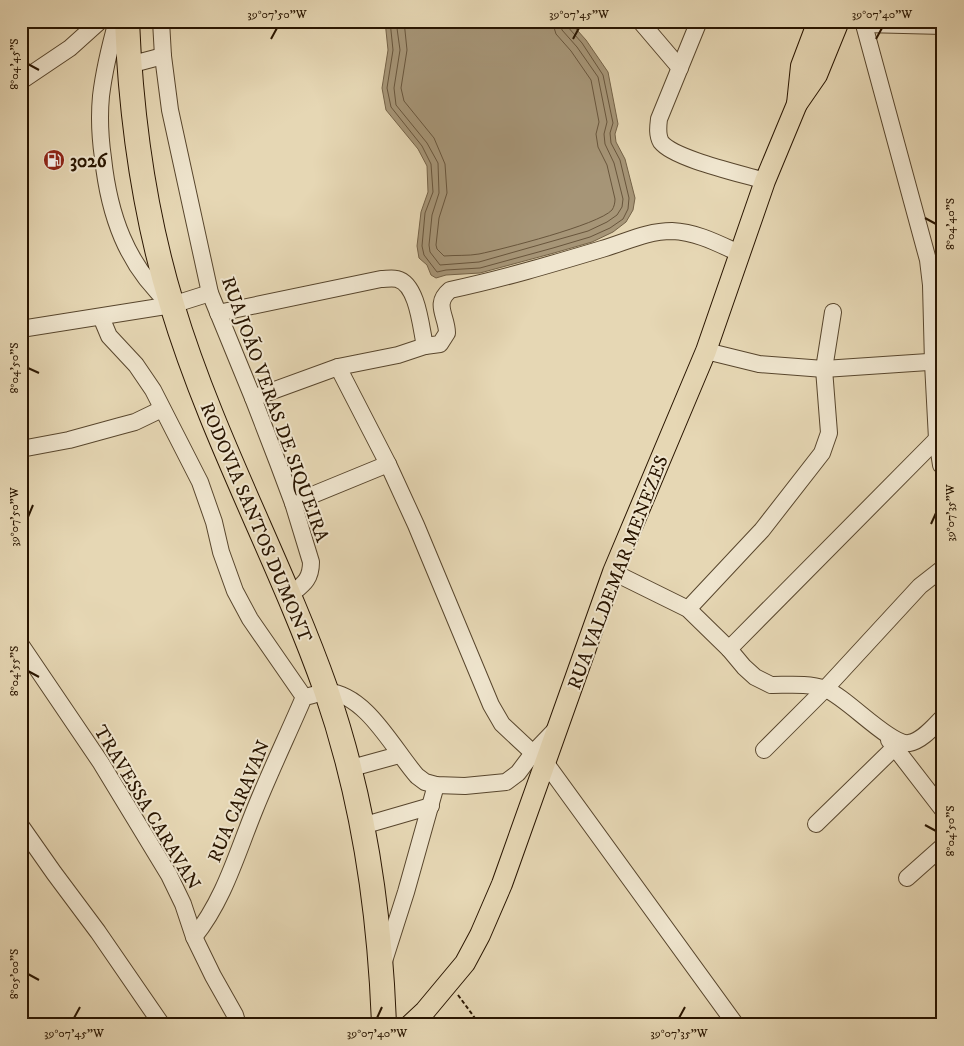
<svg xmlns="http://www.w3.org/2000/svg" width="964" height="1046" font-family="'IM FELL DW Pica',serif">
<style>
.water{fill:#a69577;stroke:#746247}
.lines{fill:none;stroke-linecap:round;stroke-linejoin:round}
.shore{stroke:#68553c;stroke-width:1}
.minor-casing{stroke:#58462d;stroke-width:18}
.major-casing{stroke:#291500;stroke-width:22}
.highway-casing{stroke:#291500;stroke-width:26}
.path{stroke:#291500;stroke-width:2;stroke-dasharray:4 2.5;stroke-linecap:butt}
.minor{stroke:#efe5ce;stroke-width:16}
.major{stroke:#e6d7b4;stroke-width:20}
.highway{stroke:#e6d7b4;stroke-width:24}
.ticks{fill:none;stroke:#291500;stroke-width:2}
.labels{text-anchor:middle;stroke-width:4;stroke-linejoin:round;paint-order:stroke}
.poi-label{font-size:19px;font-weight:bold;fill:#291500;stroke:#efe5ce;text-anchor:start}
.street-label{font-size:19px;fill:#291500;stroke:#efe5ce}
.neatline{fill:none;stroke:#291500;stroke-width:2}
.ticks-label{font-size:12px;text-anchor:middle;fill:#291500}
</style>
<rect width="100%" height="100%" fill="#e6d7b4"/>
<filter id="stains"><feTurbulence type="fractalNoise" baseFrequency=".004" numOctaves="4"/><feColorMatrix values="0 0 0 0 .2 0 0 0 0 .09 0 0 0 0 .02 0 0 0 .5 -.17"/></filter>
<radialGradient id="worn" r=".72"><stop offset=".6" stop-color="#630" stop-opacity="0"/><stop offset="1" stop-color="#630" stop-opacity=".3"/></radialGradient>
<path class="water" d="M385 21H569L586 40 608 72 618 124 615 134 616 142 625 159 635 198 633 210 626 222 613 232 592 242 554 253 480 273 446 275 436 278 431 275 427 265 419 258 417 246 421 212 428 192 427 166 418 149 386 110 382 88 388 50Z"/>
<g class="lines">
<g class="shore">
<path d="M390 21 393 50 387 88 391 107 422 146 431 164 433 192 425 213 422 246 424 255 437 272 446 270 480 268 553 248 590 237 610 228 623 219 628 209 629 198 620 160 611 143 610 133 613 123 603 75 582 43 567 26 566 21"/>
<path d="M396 21 400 50 394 88 396 105 427 143 438 163 439 193 432 215 429 245 430 252 440 265 479 262 588 231 607 222 617 215 622 207 623 199 614 163 605 144 604 134 607 122 598 77 577 47 562 30 560 21"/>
<path d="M404 21 407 50 401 88 404 101 434 138 445 164 447 193 439 218 436 245 437 249 444 256C456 255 468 256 479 254 503 249 598 225 612 210 614 207 615 203 615 199L607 165 598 147 596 134 599 122 591 80 571 51 556 34 552 21"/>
</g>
<g class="minor-casing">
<g id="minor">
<path d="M117 21C110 46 104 71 101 96 99 117 100 137 103 158 109 214 126 265 170 304"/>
<path d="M161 21 163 56 170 110 210 293 253 398 278 463 293 503 311 562C311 581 302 585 289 596"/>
<path d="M640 21 680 68"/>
<path d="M699 21 659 119C658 127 657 135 661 142 674 159 743 174 765 181"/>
<path d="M863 21 928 260 931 285 933 363 937 439 941 465 943 466"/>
<path d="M864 24 943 26"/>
<path d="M129 65 163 56"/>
<path d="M21 81 70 48 100 21"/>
<path d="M218 313 381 279C386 279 392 278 397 279 418 284 421 329 425 346L398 355 338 367 253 398"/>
<path d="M101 317 109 336 136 365 153 390 200 482 214 522 221 552 235 591 250 619 304 697"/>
<path d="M21 329 172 305 210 293"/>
<path d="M425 346 440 344 447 333C447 316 433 304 450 290 502 279 552 264 602 249 626 242 647 231 672 231 697 232 719 244 741 254"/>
<path d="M706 351 759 364 824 369 943 361"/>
<path d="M338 367 388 464 416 525 491 705 502 724 533 753"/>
<path d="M21 449 69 440 120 426 135 422 162 409"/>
<path d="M293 503 388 464"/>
<path d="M613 572 688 609 729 649 744 667 755 677 771 685C789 685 808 683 825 689 847 697 890 746 909 743 922 741 934 726 943 717"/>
<path d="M688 609 762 530 822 453 829 433 824 369 833 312"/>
<path d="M21 645 101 763 169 875 183 904 194 937 213 976 235 1015 238 1025"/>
<path d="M729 649 937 439"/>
<path d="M889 740 943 810"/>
<path d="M764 750 825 689 920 586 943 568"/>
<path d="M545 762 736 1025"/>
<path d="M348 769 399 755"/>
<path d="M816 824 895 747"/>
<path d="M21 826 54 873 98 932 162 1025"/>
<path d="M362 826 431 806"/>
<path d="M907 878 943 846"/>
<path d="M194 937C224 900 237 853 255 809 270 772 288 734 304 697 312 696 320 692 328 692 366 694 394 750 417 776L425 782 436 785 465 786 506 782 518 773 533 753 555 730"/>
<path d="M384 961 406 892 436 785"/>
</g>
</g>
<g class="major-casing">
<g id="major">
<path d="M797 104 801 66 818 21"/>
<path d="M410 1025 425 1011 465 963 480 935 502 884 613 572 706 351 765 181 797 104 817 75 839 21"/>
</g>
</g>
<g class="highway-casing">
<path id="highway" d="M127 21C131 118 144 213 172 305 212 438 280 560 326 690 363 797 380 912 384 1025"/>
</g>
<path class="path" d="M458 995 480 1025"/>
<use href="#minor" class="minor"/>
<use href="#major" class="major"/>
<use href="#highway" class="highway"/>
</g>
<path class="ticks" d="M271 39 277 28M573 39 579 28M876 39 882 28M28 64 39 70M925 218 936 224M28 368 39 373M28 517 33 505M931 524 936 513M28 671 39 677M925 825 936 831M28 974 39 980M74 1018 80 1007M377 1018 382 1007M679 1018 685 1007"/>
<defs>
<g id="fuel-disc" transform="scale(1.125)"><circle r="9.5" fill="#8f2418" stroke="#efe5ce"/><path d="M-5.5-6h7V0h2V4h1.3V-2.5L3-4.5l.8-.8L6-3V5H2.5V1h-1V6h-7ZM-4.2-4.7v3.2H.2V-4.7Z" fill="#fff"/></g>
</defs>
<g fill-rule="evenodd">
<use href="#fuel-disc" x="54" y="160"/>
</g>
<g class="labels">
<g class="poi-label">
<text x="70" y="167">3026</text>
</g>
<g class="street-label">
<text transform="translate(276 409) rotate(70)" y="7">RUA JOÃO VERAS DE SIQUEIRA</text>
<text transform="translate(257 522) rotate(67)" y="7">RODOVIA SANTOS DUMONT</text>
<text transform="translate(617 572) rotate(-69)" y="7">RUA VALDEMAR MENEZES</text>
<text transform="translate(238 801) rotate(-67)" y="7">RUA CARAVAN</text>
<text transform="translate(148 807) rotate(59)" y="7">TRAVESSA CARAVAN</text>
</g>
</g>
<rect width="964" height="1046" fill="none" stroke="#e6d7b4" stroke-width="55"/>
<rect x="28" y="28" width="908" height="990" class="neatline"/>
<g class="ticks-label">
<text x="277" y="18">39°07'50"W</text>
<text x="579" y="18">39°07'45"W</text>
<text x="882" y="18">39°07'40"W</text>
<text transform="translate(14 64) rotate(-90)" y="4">8°04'45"S</text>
<text transform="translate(950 224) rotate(-90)" y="4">8°04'40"S</text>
<text transform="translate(14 368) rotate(-90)" y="4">8°04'50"S</text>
<text transform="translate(950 513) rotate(-90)" y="4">39°07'35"W</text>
<text transform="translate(14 517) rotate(-90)" y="4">39°07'50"W</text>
<text transform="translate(14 671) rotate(-90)" y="4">8°04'55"S</text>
<text transform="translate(950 831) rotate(-90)" y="4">8°04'50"S</text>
<text transform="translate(14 974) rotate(-90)" y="4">8°05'00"S</text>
<text x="74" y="1037">39°07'45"W</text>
<text x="377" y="1037">39°07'40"W</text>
<text x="679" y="1037">39°07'35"W</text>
</g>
<rect width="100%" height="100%" filter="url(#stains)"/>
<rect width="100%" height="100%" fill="url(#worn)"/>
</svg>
